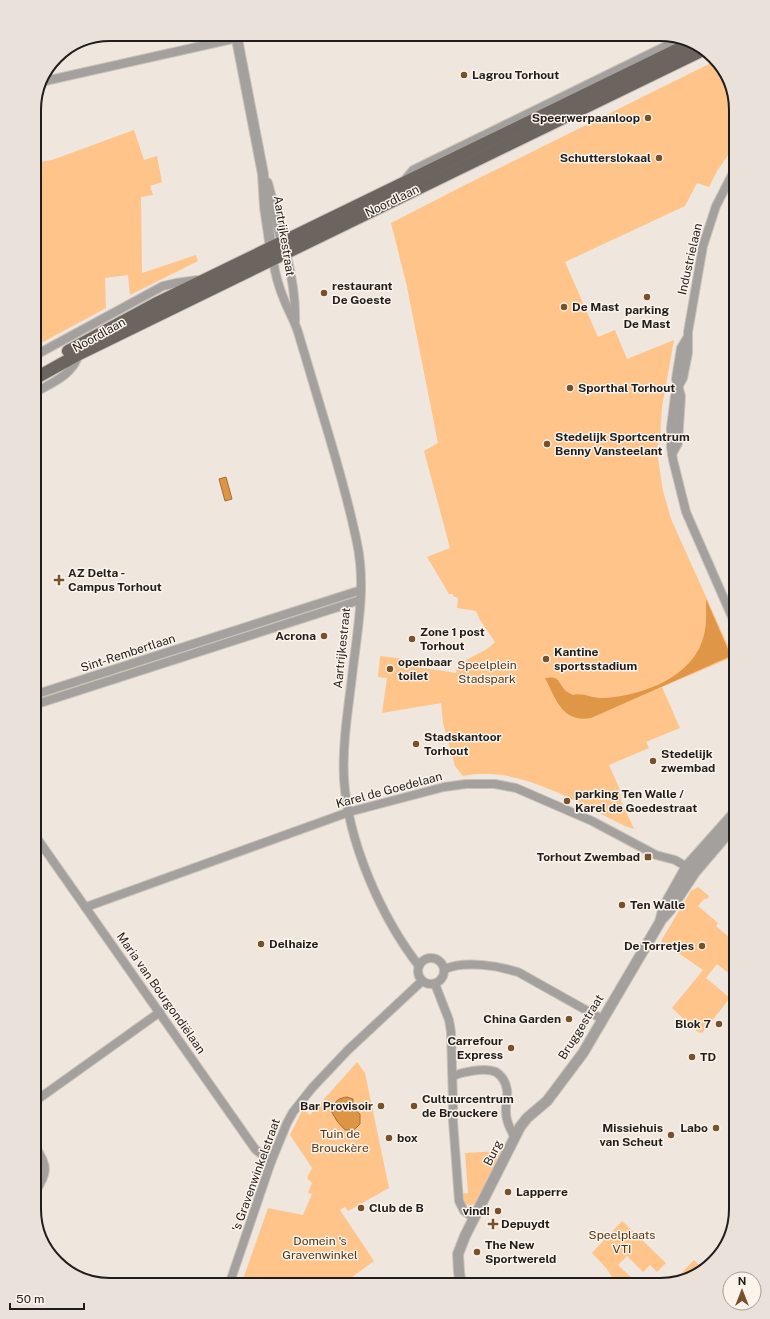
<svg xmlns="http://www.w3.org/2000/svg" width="770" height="1319" font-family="'Public Sans',sans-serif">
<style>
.green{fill:#ffc489}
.forest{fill:#df9646}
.water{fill:#dd9444;stroke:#a47037}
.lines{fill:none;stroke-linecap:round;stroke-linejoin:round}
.minor-casing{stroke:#cac2ba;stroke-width:10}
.tertiary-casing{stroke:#cac2ba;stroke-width:12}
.primary-casing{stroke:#cac2ba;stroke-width:14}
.minor{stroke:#a4a09d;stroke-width:8}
.tertiary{stroke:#a4a09d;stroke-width:10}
.primary{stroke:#6c655f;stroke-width:12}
.poi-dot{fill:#76522c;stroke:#fcf3eb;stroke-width:1.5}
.labels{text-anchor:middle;stroke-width:3;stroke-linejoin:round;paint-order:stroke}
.poi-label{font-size:12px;font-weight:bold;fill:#201d1a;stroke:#fcf3eb;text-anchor:start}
.street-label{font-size:12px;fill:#201d1a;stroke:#fcf3eb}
.park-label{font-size:12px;fill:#523413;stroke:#fcf3eb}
.rim{fill:none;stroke:#201d1a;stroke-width:2}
</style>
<rect width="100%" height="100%" fill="#efe6dd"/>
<g class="green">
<path d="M715 61 728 76 736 110V144L717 171 709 187 697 183 685 206 565 262 598 337 615 330 627 359 674 340 662 407 660 440 657 446 658 458 663 491 671 519 733 657 662 687 680 728 646 742 649 748 609 765 620 790 621 801 634 829 625 826C578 803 517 764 463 776L455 766 443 723 441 703 382 713 387 678 378 677 380 656 405 659 404 665 456 673 457 666H465L466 660 487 649 495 642 480 620 476 611 457 608 458 598 453 596V594H449L427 557 450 548 424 451 438 443 407 287 391 223 465 185Z"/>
<path d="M134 130 144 160 157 156 162 182 150 186 153 195 141 197 142 273 196 255 198 261 130 295 128 275 105 278 106 308 45 341 34 344V163L52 160Z"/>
<path d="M698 887 709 896 706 900 705 898 698 906 718 923 716 926 736 943V979L717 964 706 978 730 998 702 1033 700 1032 699 1033 672 1008 703 970 661 941 691 891Z"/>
<path d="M357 1062 365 1073 389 1188 348 1211 345 1207 340 1210 374 1261 341 1285H241L268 1208 303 1215 312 1194 308 1193 312 1183 307 1178 312 1168 290 1135 303 1109 310 1115Z"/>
<path d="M501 1151 477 1202C468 1209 464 1204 461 1194L468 1193 465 1153Z"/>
<path d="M622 1221 666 1263 657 1272 650 1265 643 1272 627 1256 618 1265 635 1281 630 1285H617L607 1269 592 1253Z"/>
<path d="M694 1260 703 1269 694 1277 673 1282Z"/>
</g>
<path class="forest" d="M706 599 731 656 591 718C562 723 556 699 545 678 559 676 557 680 564 689 566 692 570 693 573 695 583 692 593 699 605 698 644 695 694 677 704 635 707 623 706 611 706 599Z"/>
<g class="water">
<path d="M226 477 232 499 225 501 219 479Z"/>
<path d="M347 1097 353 1099V1109L360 1114V1124L354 1130H345L337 1121 330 1109C335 1102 338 1098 347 1097Z"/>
</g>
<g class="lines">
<g class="minor-casing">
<g id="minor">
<path d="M45 81 237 38"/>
<path d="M404 181 413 170 419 167 680 39"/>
<path d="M286 253C292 276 296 299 295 323"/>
<path d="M273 259C275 274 279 288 285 302 289 312 295 322 298 332 309 368 319 403 330 439 340 473 350 508 357 543 366 584 358 627 353 668 349 705 342 742 344 779 348 842 381 917 419 966"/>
<path d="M34 356 163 286 176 283 197 280"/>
<path d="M34 393C52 383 73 375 79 354"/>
<path d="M672 454 678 443 681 396 676 379 681 348 687 338"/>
<path d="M736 626 686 512 673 460 671 447V427L675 396 678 387 683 378 688 353V332L703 246 716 206 736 167"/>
<path d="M34 695 361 590"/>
<path d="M34 705 360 600"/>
<path d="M34 834 255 1149 271 1162"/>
<path d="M86 907 349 812 444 787 466 784H495L516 788 592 821 656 855 675 860 692 870"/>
<circle cx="431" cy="971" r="13"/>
<path d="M445 969C465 960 498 966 518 972L602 1019"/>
<path d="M435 984 449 1020 451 1032 453 1102V1121L459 1201 464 1211 474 1218"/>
<path d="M453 1076C463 1072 485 1067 496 1072 502 1076 506 1083 507 1090 508 1096 506 1102 506 1108 505 1120 510 1128 515 1138"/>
<path d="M34 1102 160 1012"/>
<path d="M34 1194C48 1173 49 1166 34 1145"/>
<path d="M229 1285 271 1162 287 1123 293 1112 312 1088 348 1050 422 981"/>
</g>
</g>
<g class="tertiary-casing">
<g id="tertiary">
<path d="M236 34 263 174 265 207 272 255"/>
<path d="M267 183 284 248"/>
<path d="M662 919 670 910 695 872 736 824"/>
<path d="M461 1285 459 1272 458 1254 465 1236 520 1127 527 1118 547 1101 583 1053 660 922 664 907 687 866 736 811"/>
</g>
</g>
<g class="primary-casing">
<g id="primary">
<path d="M68 351 155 304 691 43"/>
<path d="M34 379 79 354 251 270 705 49"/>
</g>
</g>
<use href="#minor" class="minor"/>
<use href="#tertiary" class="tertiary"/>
<use href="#primary" class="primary"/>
</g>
<g class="poi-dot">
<circle cx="464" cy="75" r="4"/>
<circle cx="648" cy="118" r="4"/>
<circle cx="659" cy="158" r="4"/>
<circle cx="324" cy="293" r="4"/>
<circle cx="647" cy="297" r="4"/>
<circle cx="564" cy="307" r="4"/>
<circle cx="570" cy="388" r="4"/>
<circle cx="547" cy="444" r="4"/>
<path d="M57 574h4v4h4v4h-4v4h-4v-4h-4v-4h4z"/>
<circle cx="324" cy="636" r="4"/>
<circle cx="412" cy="639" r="4"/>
<circle cx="546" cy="659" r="4"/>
<circle cx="390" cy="669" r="4"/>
<circle cx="416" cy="744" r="4"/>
<circle cx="653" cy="761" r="4"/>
<circle cx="567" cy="801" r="4"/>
<rect x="644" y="853" width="8" height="8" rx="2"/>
<circle cx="622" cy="905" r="4"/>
<circle cx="261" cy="944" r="4"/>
<circle cx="702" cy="946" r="4"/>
<circle cx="569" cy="1019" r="4"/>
<circle cx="719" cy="1024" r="4"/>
<circle cx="511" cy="1048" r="4"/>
<circle cx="692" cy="1057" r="4"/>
<circle cx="381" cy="1106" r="4"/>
<circle cx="414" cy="1106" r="4"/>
<circle cx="716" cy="1128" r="4"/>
<circle cx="671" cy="1135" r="4"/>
<circle cx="389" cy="1138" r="4"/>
<circle cx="508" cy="1192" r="4"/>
<circle cx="361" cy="1208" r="4"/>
<circle cx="498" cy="1211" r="4"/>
<path d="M491 1218h4v4h4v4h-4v4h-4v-4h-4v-4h4z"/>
<circle cx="477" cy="1252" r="4"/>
</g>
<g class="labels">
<g class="poi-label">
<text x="472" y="79">Lagrou Torhout</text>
<text x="640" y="122" text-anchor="end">Speerwerpaanloop</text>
<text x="651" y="162" text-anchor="end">Schutterslokaal</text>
<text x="332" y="290">restaurant<tspan x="332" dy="14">De Goeste</tspan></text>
<text x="572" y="311">De Mast</text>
<text x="647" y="314" text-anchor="middle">parking<tspan x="647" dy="14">De Mast</tspan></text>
<text x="578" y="392">Sporthal Torhout</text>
<text x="555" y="441">Stedelijk Sportcentrum<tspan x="555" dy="14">Benny Vansteelant</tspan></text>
<text x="68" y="577">AZ Delta -<tspan x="68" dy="14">Campus Torhout</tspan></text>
<text x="420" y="636">Zone 1 post<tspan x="420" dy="14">Torhout</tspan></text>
<text x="316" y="640" text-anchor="end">Acrona</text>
<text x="554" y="656">Kantine<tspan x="554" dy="14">sportsstadium</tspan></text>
<text x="398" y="666">openbaar<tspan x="398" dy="14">toilet</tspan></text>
<text x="424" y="741">Stadskantoor<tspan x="424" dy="14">Torhout</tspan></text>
<text x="661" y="758">Stedelijk<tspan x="661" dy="14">zwembad</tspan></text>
<text x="575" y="798">parking Ten Walle /<tspan x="575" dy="14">Karel de Goedestraat</tspan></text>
<text x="640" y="861" text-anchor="end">Torhout Zwembad</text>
<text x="630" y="909">Ten Walle</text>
<text x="269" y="948">Delhaize</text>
<text x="694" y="950" text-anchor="end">De Torretjes</text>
<text x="561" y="1023" text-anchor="end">China Garden</text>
<text x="711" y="1028" text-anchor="end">Blok 7</text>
<text x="503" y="1045" text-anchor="end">Carrefour<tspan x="503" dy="14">Express</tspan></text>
<text x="700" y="1061">TD</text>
<text x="422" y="1103">Cultuurcentrum<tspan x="422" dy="14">de Brouckere</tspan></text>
<text x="373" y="1110" text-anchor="end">Bar Provisoir</text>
<text x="663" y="1132" text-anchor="end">Missiehuis<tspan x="663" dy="14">van Scheut</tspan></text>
<text x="708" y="1132" text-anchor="end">Labo</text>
<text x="397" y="1142">box</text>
<text x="516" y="1196">Lapperre</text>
<text x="369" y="1212">Club de B</text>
<text x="490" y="1215" text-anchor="end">vind!</text>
<text x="501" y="1228">Depuydt</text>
<text x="485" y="1249">The New<tspan x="485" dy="14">Sportwereld</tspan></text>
</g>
<g class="street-label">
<text transform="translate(392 201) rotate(-26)" y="4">Noordlaan</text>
<text transform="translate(284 236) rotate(81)" y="4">Aartrijkestraat</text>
<text transform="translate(690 259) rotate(-77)" y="4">Industrielaan</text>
<text transform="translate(99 335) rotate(-29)" y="4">Noordlaan</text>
<text transform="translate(342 648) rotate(-84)" y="4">Aartrijkestraat</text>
<text transform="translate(128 653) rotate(-18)" y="4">Sint-Rembertlaan</text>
<text transform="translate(389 790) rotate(-15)" y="4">Karel de Goedelaan</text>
<text transform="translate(161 993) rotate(55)" y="4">Maria van Bourgondiëlaan</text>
<text transform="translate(581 1027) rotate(-58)" y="4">Bruggestraat</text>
<text transform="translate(493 1153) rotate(-63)" y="4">Burg</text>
<text transform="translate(256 1175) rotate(-70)" y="4">'s Gravenwinkelstraat</text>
</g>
<g class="park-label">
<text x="487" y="669">Speelplein<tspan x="487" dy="14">Stadspark</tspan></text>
<text x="340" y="1138">Tuin de<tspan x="340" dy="14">Brouckère</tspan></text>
<text x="622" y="1239">Speelplaats<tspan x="622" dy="14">VTI</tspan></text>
<text x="320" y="1245">Domein 's<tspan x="320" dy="14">Gravenwinkel</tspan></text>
</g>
</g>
<path d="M0 0H770V1319H0ZM110 41H660A69 69 0 0 1 729 110V1209A69 69 0 0 1 660 1278H110A69 69 0 0 1 41 1209V110A69 69 0 0 1 110 41Z" fill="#eae2da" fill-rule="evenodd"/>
<path class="rim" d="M110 41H660A69 69 0 0 1 729 110V1209A69 69 0 0 1 660 1278H110A69 69 0 0 1 41 1209V110A69 69 0 0 1 110 41Z"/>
<g transform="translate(742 1291)"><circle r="19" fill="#fcf3eb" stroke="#a49d97"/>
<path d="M0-3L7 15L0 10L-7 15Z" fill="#76522c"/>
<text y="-6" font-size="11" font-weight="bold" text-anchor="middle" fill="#201d1a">N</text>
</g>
<path d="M10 1303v6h74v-6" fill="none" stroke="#201d1a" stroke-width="2"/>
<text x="16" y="1303" font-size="12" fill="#201d1a" stroke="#fcf3eb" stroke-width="3" paint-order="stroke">50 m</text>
</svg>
